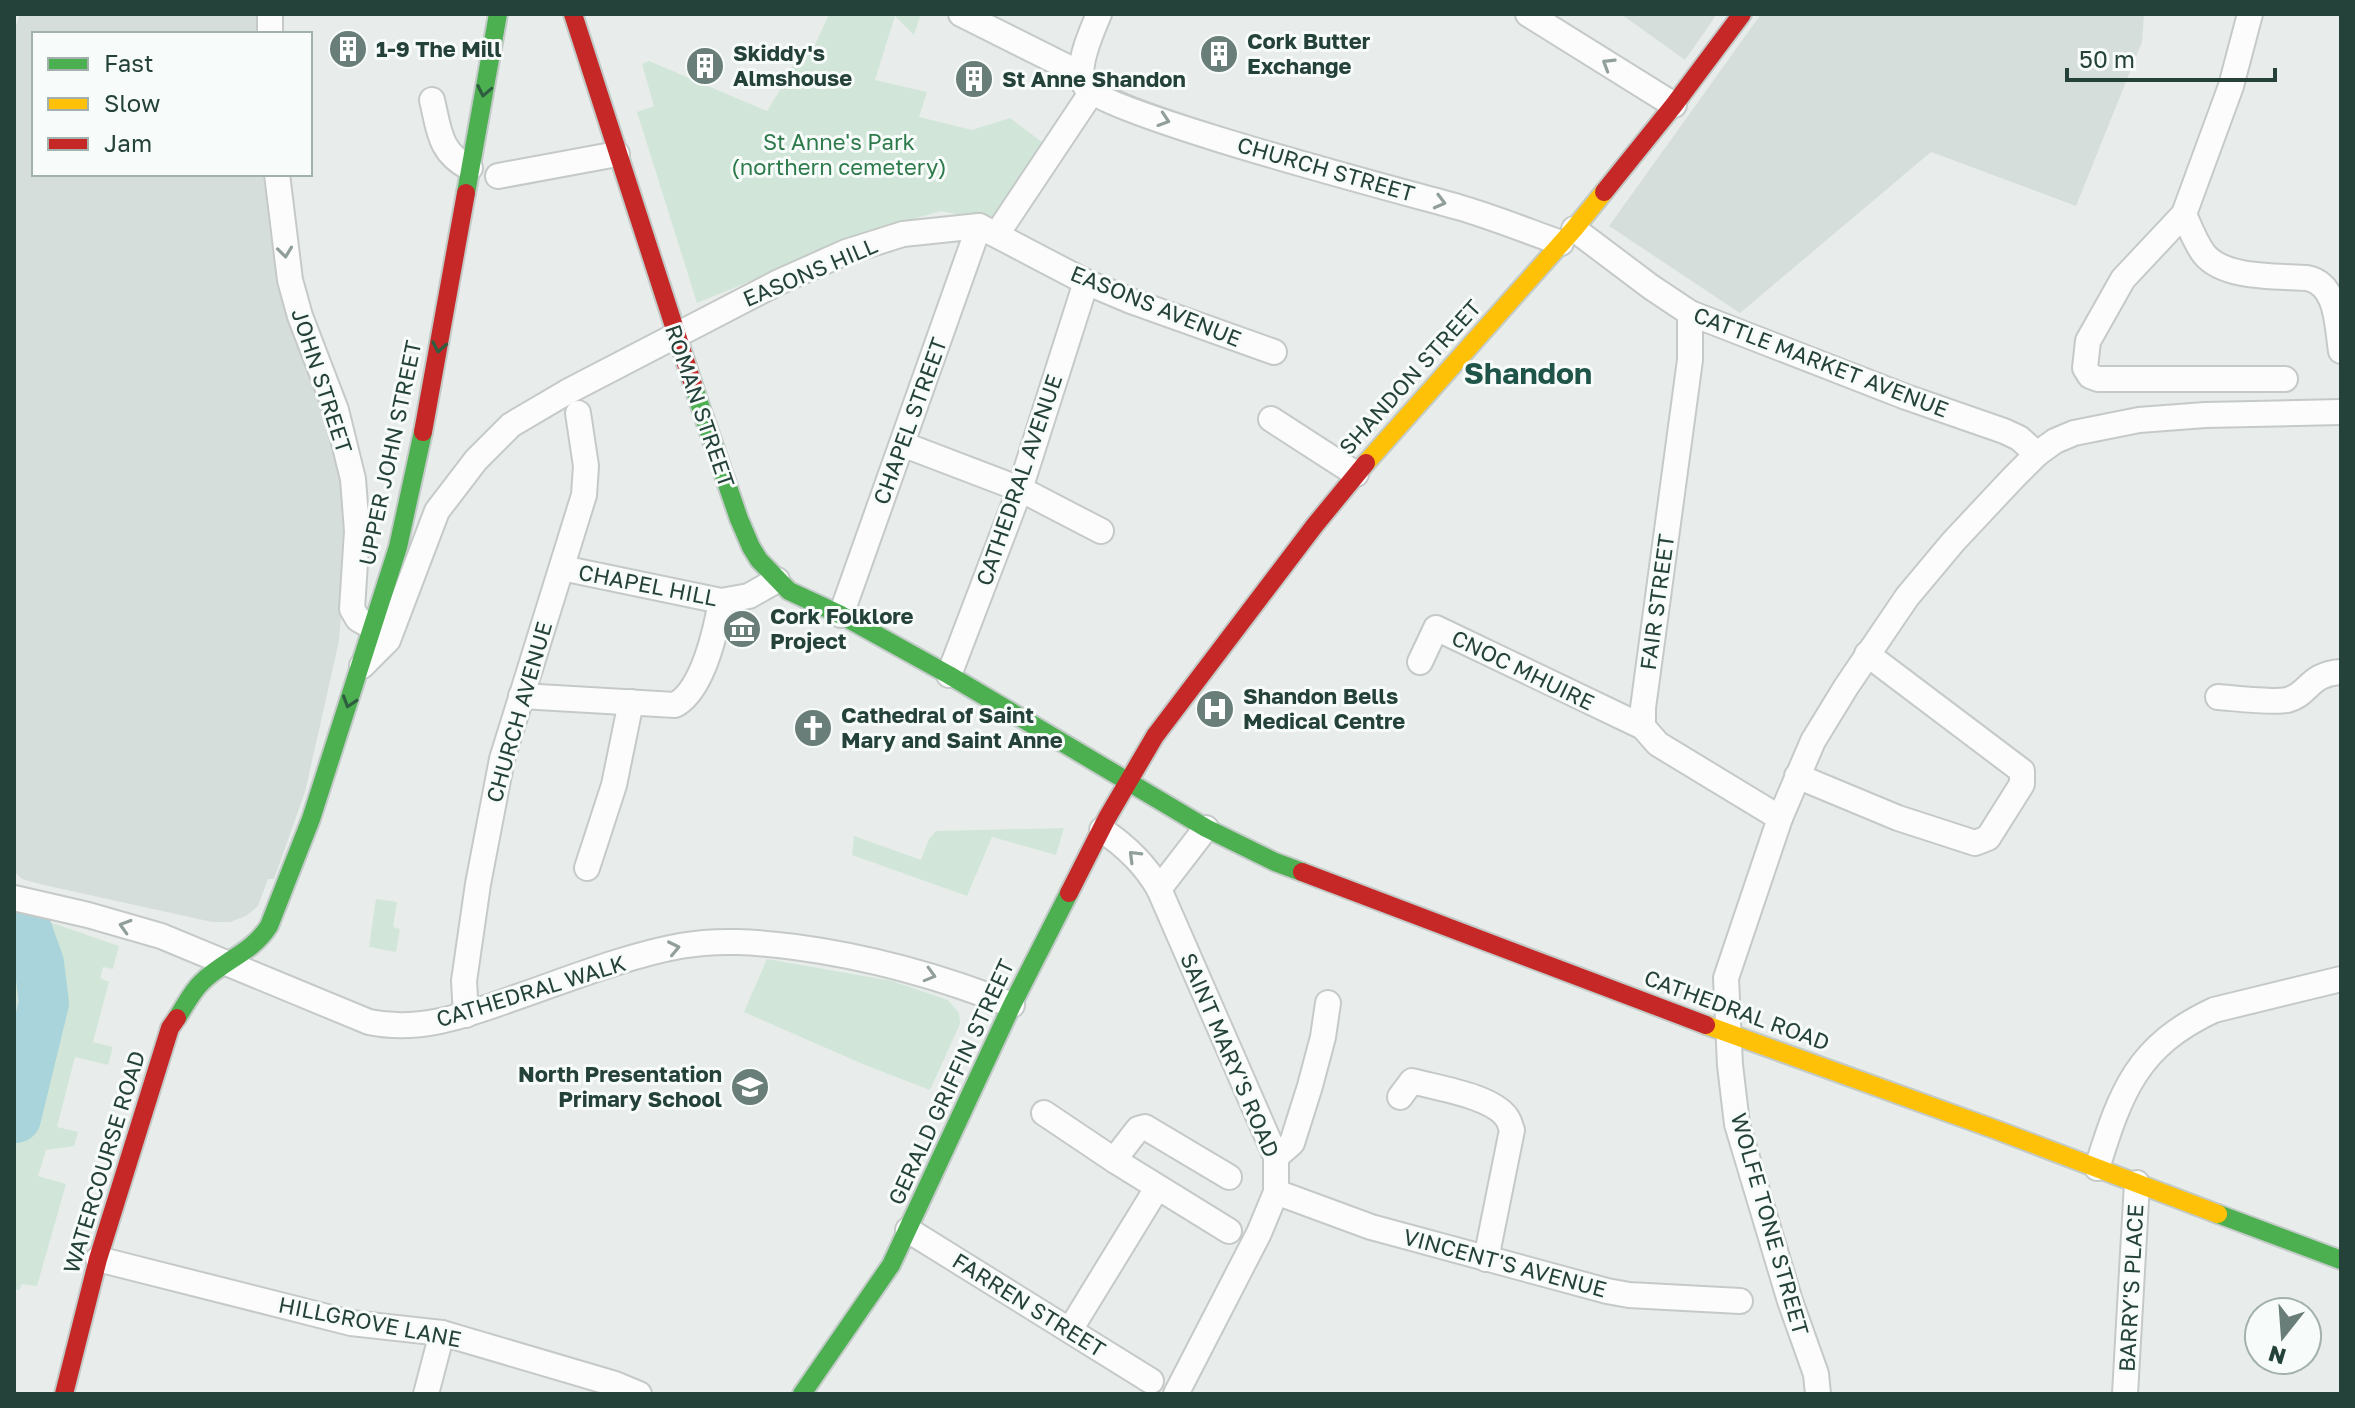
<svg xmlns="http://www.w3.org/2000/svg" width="2355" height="1408" font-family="'Golos Text',sans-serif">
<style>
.built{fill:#d6dedb}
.green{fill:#d1e6d8}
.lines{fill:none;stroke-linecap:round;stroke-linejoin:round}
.river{stroke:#a9d4db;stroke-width:50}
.street-casing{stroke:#c5cac8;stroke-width:28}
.fast-casing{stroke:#c3cbc8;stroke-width:22}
.slow-casing{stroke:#c3cbc8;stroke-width:22}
.jam-casing{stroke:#c3cbc8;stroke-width:22}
.street{stroke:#fcfcfc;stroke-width:24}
.fast{stroke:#4caf50;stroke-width:18}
.slow{stroke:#ffc107;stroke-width:18}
.jam{stroke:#c62828;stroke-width:18}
.oneway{stroke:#909f9b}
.oneway2{stroke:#2e5d40}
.labels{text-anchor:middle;stroke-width:6;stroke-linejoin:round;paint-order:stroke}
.poi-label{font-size:22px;font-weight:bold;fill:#24423a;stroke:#f7fbf9;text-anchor:start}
.park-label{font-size:22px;fill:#2d7a4b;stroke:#f7fbf9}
.street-label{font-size:22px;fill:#24423a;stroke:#f7fbf9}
.district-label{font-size:30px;font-weight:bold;fill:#1f5548;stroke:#f7fbf9}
</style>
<rect width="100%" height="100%" fill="#e8edeb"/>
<g class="built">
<path d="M20 14H266L265 34H34V174H268L274 255 340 471 348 526 339 641 305 792 274 879H268L258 906 246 916 230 922H212L44 885 22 879 14 871V31Z"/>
<path d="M1621 14H1717L1685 60Z"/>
<path d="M1761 14H2144L2142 42 2076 206 1931 152 1740 313 1609 226Z"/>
</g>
<g class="green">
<path d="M829 14H921L914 35 895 16 875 80 927 92 919 117 972 130 1010 118 1042 142 991 221 941 211 878 229 697 303 637 112 654 106 642 64 649 61 767 111 783 85 800 50 811 54Z"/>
<path d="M1064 828 1056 855 992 837 967 896 852 855 854 836 921 860 929 839 936 831Z"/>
<path d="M376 899 397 902 393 927 400 929 396 952 369 947Z"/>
<path d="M14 919 44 920 119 946 113 969 103 967 100 978 109 982 93 1042 113 1047 108 1065 75 1057 57 1127 78 1132 74 1146 46 1150 38 1176 66 1184 37 1286 22 1284 19 1290 14 1289Z"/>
<path d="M767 959 892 981 948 1000 959 1013 960 1024 930 1090 865 1065 744 1012Z"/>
</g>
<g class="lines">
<path class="river" d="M16 1118 44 1003 39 963 26 927"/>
<g class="street-casing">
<g id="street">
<path d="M961 14 1081 74"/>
<path d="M1099 14C1092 31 1075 67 1084 84 1098 113 1409 193 1458 207 1493 217 1527 231 1561 243"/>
<path d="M1528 14 1674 105"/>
<path d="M2250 14 2231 86 2184 214 2123 279 2088 341 2085 368 2090 376 2098 379H2285"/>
<path d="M270 34V14"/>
<path d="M432 100C439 129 439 153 470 168"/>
<path d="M277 174 290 280 300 316 336 410 353 479 357 531 352 609 358 619 372 627"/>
<path d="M498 176 617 154"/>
<path d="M2184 214C2190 228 2195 242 2204 254 2224 279 2277 276 2307 278 2338 284 2337 326 2341 351"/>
<path d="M1574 229 1651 287 1690 313 1906 397 2004 431 2019 438 2037 454"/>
<path d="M997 234 1091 93"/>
<path d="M1690 313V360L1643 708V727L1658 744 1780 818"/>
<path d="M1271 419 1356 474"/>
<path d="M902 444 1020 489 1101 531"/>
<path d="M562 568 721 601 749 596 777 580"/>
<path d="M841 615 979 226"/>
<path d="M1420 662 1436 628 1643 727"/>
<path d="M362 666 388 640 437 511 476 460 511 425 567 392 779 282 846 252 903 234 979 226 1086 282 1131 301 1274 352"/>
<path d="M949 675 1020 489 1086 282"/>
<path d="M521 696 675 705C703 690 716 630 721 601"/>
<path d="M2218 697C2233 698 2274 703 2287 700 2309 695 2308 674 2341 672"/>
<path d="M1797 776 1898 818 1975 843 1988 838 2022 784V771L1867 654"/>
<path d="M1102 830C1126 846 1145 864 1159 889L1276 1157V1192L1259 1233 1176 1394"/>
<path d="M587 868 614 785 631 702"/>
<path d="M1159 889 1206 828"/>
<path d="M14 898 88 915 161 936 369 1022C421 1033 469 1014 517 997 569 979 626 956 680 946 719 939 756 942 795 947 870 957 942 977 1012 1005"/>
<path d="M466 1015 464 981 478 884 502 759 584 495 586 466 578 413"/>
<path d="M1400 1097 1412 1081C1437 1088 1493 1096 1507 1118 1509 1120 1511 1128 1512 1130L1486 1259"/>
<path d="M1044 1113 1114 1160 1229 1231"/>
<path d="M1276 1157 1292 1143 1310 1086 1323 1037 1328 1003"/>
<path d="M1114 1160 1138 1129 1145 1127 1229 1177"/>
<path d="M2097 1168C2121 1091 2137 1046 2214 1010L2341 979"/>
<path d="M1276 1192 1371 1227 1607 1291 1629 1295 1740 1301"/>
<path d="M908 1230 1151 1381"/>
<path d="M98 1259 351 1323 442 1333 615 1384 639 1394"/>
<path d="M1070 1330 1157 1188"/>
<path d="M426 1394 442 1333"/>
<path d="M1818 1394 1816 1374 1790 1301 1737 1124 1730 1065 1726 978 1780 818 1813 741 1846 687 1907 597 1953 542 2013 478 2037 454 2055 441 2074 433 2139 420 2205 415 2341 412"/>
<path d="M2125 1394 2137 1183"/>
</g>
</g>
<g class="fast-casing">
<g id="fast">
<path d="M466 193 498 14"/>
<path d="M694 388 739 519 751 547 759 560 789 591 841 615 949 675 1206 828 1275 862 1302 872"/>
<path d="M177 1018C185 1006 192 991 202 982 224 960 252 953 269 926L311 819 398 547 423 432"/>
<path d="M2218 1214 2341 1260"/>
<path d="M802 1394 891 1265 1012 1005 1069 893"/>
</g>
</g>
<g class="slow-casing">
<g id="slow">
<path d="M1366 463 1574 229 1604 192"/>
<path d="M1706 1025 1994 1129 2218 1214"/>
</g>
</g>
<g class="jam-casing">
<g id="jam">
<path d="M573 14 694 388"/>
<path d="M1604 192 1674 105 1742 14"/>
<path d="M423 432 466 193"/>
<path d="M1302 872 1706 1025"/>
<path d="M1069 893 1107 818 1155 736 1315 525 1366 463"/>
<path d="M64 1394 98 1259 170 1028 177 1018"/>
</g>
</g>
<use href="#street" class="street"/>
<use href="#fast" class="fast"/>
<use href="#slow" class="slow"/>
<use href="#jam" class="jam"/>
</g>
<defs><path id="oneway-chevron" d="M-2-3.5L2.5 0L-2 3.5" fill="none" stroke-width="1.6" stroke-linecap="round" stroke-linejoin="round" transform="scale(2)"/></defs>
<g class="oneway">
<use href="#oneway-chevron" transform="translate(1608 64) rotate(-148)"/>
<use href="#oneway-chevron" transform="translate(1164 120) rotate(18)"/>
<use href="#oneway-chevron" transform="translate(1440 202) rotate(15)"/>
<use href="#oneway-chevron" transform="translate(285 252) rotate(83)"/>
<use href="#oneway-chevron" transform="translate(1134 856) rotate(-135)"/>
<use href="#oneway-chevron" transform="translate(125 926) rotate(-163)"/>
<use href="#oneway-chevron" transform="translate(674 948) rotate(-12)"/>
<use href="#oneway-chevron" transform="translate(930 975) rotate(16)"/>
</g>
<g class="oneway2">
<use href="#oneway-chevron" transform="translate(484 91) rotate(101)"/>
<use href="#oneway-chevron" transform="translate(439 347) rotate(100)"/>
<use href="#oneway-chevron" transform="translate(349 702) rotate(108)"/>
</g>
<defs>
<g id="building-disc" transform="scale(2)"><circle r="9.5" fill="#697e78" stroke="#f7fbf9"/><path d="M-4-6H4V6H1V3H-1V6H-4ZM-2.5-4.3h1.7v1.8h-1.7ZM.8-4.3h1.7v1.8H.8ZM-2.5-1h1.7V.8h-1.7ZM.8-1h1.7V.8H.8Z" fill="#fff"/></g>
<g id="museum-disc" transform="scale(2)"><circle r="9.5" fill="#697e78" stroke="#f7fbf9"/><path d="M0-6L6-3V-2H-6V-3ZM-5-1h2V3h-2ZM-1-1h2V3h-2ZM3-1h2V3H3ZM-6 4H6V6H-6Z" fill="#fff"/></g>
<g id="hospital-disc" transform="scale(2)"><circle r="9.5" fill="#697e78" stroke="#f7fbf9"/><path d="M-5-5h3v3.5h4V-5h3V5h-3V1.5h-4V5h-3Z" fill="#fff"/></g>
<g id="church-disc" transform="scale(2)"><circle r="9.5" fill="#697e78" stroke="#f7fbf9"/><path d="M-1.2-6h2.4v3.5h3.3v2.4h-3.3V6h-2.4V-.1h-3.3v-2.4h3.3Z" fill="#fff"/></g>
<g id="school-disc" transform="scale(2)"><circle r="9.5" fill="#697e78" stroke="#f7fbf9"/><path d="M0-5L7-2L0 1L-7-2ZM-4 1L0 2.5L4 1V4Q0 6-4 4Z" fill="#fff"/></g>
</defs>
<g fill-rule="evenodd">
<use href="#building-disc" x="348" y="49"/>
<use href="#building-disc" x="1219" y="54"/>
<use href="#building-disc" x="705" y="66"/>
<use href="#building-disc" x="974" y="79"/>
<use href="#museum-disc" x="742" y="629"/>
<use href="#hospital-disc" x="1215" y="709"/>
<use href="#church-disc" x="813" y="728"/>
<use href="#school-disc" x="750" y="1087"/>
</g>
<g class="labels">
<g class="poi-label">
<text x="1247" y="49">Cork Butter<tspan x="1247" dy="25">Exchange</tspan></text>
<text x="376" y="57">1-9 The Mill</text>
<text x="733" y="61">Skiddy's<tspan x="733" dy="25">Almshouse</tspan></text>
<text x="1002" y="87">St Anne Shandon</text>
<text x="770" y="624">Cork Folklore<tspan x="770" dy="25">Project</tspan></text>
<text x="1243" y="704">Shandon Bells<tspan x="1243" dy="25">Medical Centre</tspan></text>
<text x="841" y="723">Cathedral of Saint<tspan x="841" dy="25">Mary and Saint Anne</tspan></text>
<text x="722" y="1082" text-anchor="end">North Presentation<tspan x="722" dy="25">Primary School</tspan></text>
</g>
<g class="park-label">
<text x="839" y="150">St Anne's Park<tspan x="839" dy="25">(northern cemetery)</tspan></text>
</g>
<g class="street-label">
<text transform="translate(1326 169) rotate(16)" y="8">CHURCH STREET</text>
<text transform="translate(810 272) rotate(-23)" y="8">EASONS HILL</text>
<text transform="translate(1156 306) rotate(22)" y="8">EASONS AVENUE</text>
<text transform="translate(1821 362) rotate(21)" y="8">CATTLE MARKET AVENUE</text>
<text transform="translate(1410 377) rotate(-48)" y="8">SHANDON STREET</text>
<text transform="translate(322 381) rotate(72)" y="8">JOHN STREET</text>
<text transform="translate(700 406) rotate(71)" y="8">ROMAN STREET</text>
<text transform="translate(910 421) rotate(-70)" y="8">CHAPEL STREET</text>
<text transform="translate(390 453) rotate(-78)" y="8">UPPER JOHN STREET</text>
<text transform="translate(1019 480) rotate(-71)" y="8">CATHEDRAL AVENUE</text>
<text transform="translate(648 585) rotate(11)" y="8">CHAPEL HILL</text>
<text transform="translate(1657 602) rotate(-82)" y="8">FAIR STREET</text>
<text transform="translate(1523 670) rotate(26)" y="8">CNOC MHUIRE</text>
<text transform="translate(519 712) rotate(-74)" y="8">CHURCH AVENUE</text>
<text transform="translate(531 991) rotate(-17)" y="8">CATHEDRAL WALK</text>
<text transform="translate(1737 1010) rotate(20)" y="8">CATHEDRAL ROAD</text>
<text transform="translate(1230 1055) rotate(67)" y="8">SAINT MARY'S ROAD</text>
<text transform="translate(951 1082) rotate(-65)" y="8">GERALD GRIFFIN STREET</text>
<text transform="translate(104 1162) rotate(-73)" y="8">WATERCOURSE ROAD</text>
<text transform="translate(1770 1224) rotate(74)" y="8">WOLFE TONE STREET</text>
<text transform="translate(1505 1263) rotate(15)" y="8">VINCENT'S AVENUE</text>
<text transform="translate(2131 1288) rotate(-87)" y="8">BARRY'S PLACE</text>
<text transform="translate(1029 1305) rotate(32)" y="8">FARREN STREET</text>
<text transform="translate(370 1322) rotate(11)" y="8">HILLGROVE LANE</text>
</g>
<g class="district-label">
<text x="1528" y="384">Shandon</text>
</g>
</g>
<rect width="2355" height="1408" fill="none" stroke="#24423a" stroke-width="32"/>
<rect x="32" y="32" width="280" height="144" fill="#f7fbf9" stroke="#a3b1ad" stroke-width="2"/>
<rect x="48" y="58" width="40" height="12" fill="#4caf50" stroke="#a3b1ad" stroke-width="2"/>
<text x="104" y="72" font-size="24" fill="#24423a">Fast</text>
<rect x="48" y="98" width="40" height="12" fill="#ffc107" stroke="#a3b1ad" stroke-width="2"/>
<text x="104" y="112" font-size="24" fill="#24423a">Slow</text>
<rect x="48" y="138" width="40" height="12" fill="#c62828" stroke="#a3b1ad" stroke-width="2"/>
<text x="104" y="152" font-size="24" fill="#24423a">Jam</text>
<g transform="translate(2283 1336) rotate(197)"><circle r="38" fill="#f7fbf9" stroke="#a3b1ad" stroke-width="2"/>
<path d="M0-6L14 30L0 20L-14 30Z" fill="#697e78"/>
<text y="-12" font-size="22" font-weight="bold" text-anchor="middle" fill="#24423a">N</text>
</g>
<path d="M2067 68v12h208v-12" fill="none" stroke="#24423a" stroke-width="4"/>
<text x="2079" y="68" font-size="24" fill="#24423a" stroke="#f7fbf9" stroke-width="6" paint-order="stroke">50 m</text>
</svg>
